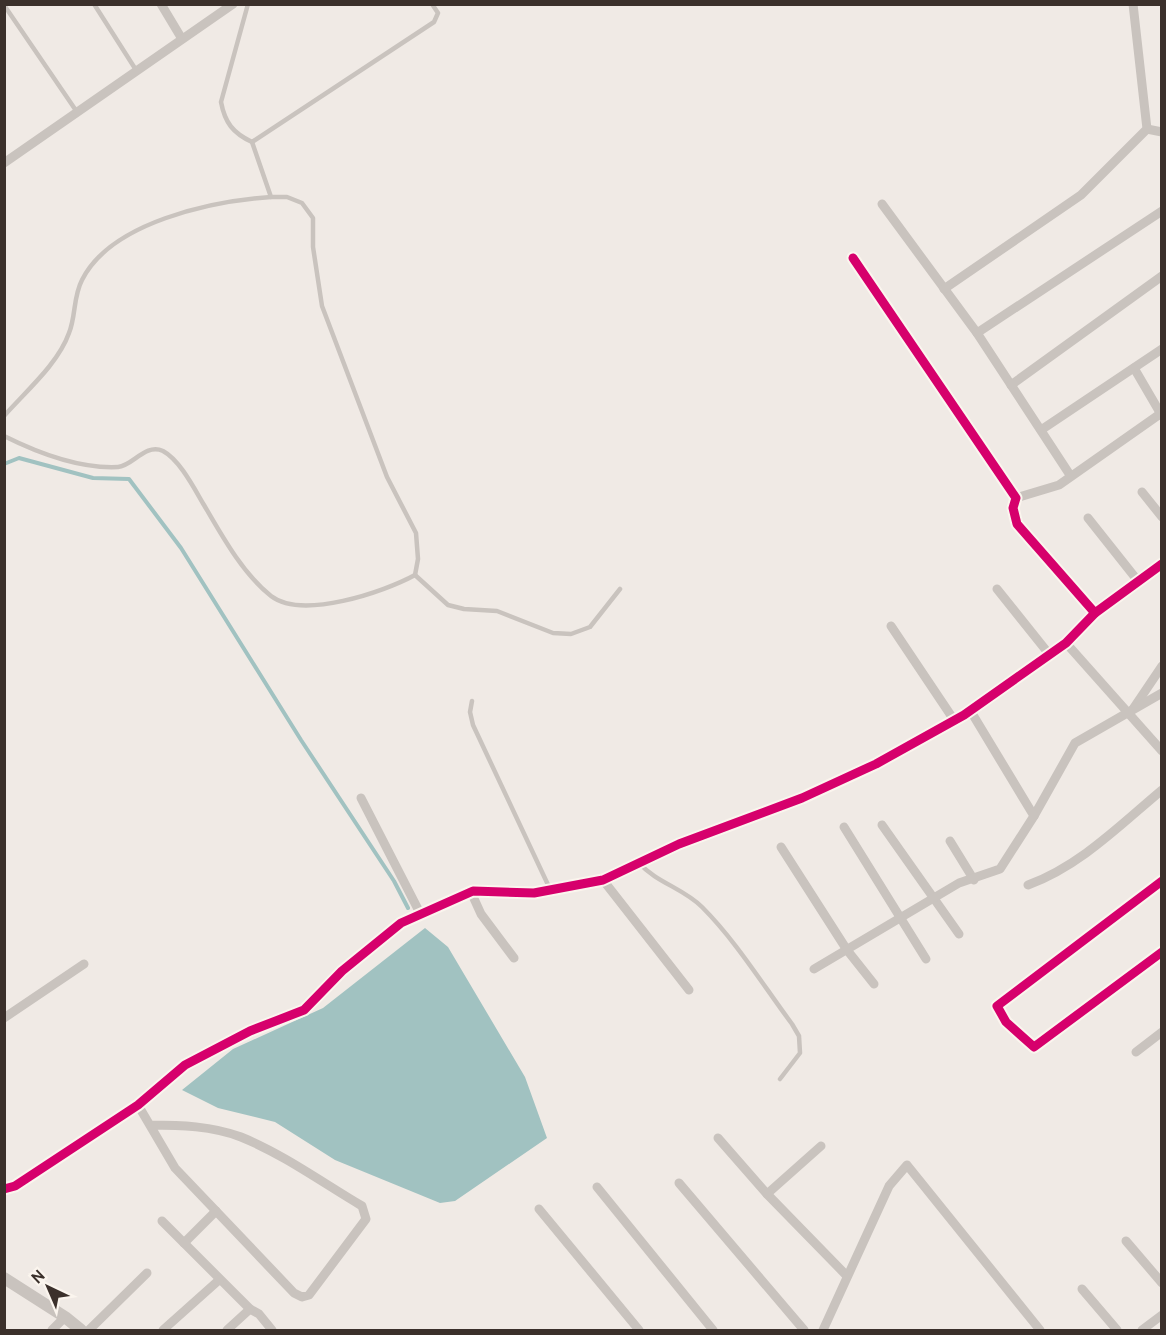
<svg xmlns="http://www.w3.org/2000/svg" width="1166" height="1335" font-family="Cabin,sans-serif">
<style>
.water{fill:#a1c2c1}
.lines{fill:none;stroke-linecap:round;stroke-linejoin:round}
.stream{stroke:#a1c2c1;stroke-width:4}
.service{stroke:#c9c3be;stroke-width:4.5}
.minor{stroke:#c9c3be;stroke-width:9}
.tertiary{stroke:#c9c3be;stroke-width:12}
.cycleway-casing{stroke:#fbf5ee;stroke-width:13}
.cycleway{stroke:#d6006c;stroke-width:9}
</style>
<rect width="100%" height="100%" fill="#f0eae5"/>
<path class="water" d="M425 928 448 947 525 1077 547 1138 455 1201 440 1203 335 1160 275 1122 218 1108 182 1090 233 1049 323 1008Z"/>
<g class="lines">
<path class="stream" d="M4 464 19 458 93 478 129 479 181 548 301 740 394 881 408 908"/>
<g class="service">
<path d="M94 4 136 70"/>
<path d="M248 4 221 102C225 123 233 133 252 142L434 22 438 13 432 4"/>
<path d="M4 5 77 112"/>
<path d="M4 416C26 391 58 364 69 333 76 316 73 297 82 280 111 222 212 201 271 197"/>
<path d="M4 436C38 453 79 469 118 467 133 466 145 443 163 451 180 460 195 490 204 505 222 536 243 574 271 596 302 620 384 592 415 575L418 559 416 533 387 477 322 306 313 247V218L302 203 287 197H271L252 142"/>
<path d="M415 575 448 605 464 609 497 611 553 633 571 634 590 627 620 589"/>
<path d="M472 701 470 712 473 725 550 889"/>
<path d="M639 863C657 883 683 888 702 907 736 941 763 985 792 1024L799 1036 800 1053 780 1079"/>
</g>
<g class="minor">
<path d="M161 4 182 39"/>
<path d="M1147 129 1162 132"/>
<path d="M4 163 233 4"/>
<path d="M882 204 977 333 1070 475"/>
<path d="M853 258 1016 498 1013 508 1017 524 1095 613"/>
<path d="M944 289 1081 195 1147 129 1133 4"/>
<path d="M977 333 1162 211"/>
<path d="M1134 368 1162 416"/>
<path d="M1011 385 1162 276"/>
<path d="M1041 430 1162 349"/>
<path d="M1142 492 1162 517"/>
<path d="M1016 498 1059 485 1160 414"/>
<path d="M1088 518 1138 581"/>
<path d="M997 589 1049 654"/>
<path d="M891 626 954 720"/>
<path d="M1066 643 1162 751"/>
<path d="M1133 709 1162 666"/>
<path d="M361 798 421 915"/>
<path d="M1034 816 1075 743 1162 693"/>
<path d="M882 825 959 934"/>
<path d="M844 827 926 959"/>
<path d="M950 841 974 880"/>
<path d="M781 847 847 950 874 984"/>
<path d="M603 880 689 990"/>
<path d="M1162 881 997 1006 1006 1022 1034 1047 1162 952"/>
<path d="M1028 885C1080 866 1120 825 1162 790"/>
<path d="M471 892 481 914 514 958"/>
<path d="M814 969 959 883 1000 869 1034 816 970 710"/>
<path d="M4 1018 84 964"/>
<path d="M1136 1052 1162 1032"/>
<path d="M138 1105 175 1168 294 1293 302 1297 309 1295 366 1219 362 1206C323 1183 283 1154 241 1137 212 1126 180 1125 150 1125"/>
<path d="M718 1138 767 1194 847 1276"/>
<path d="M679 1183 804 1330"/>
<path d="M597 1187 713 1330"/>
<path d="M4 1189 15 1186 138 1105 185 1065 250 1031 304 1010 342 971 401 923 473 891 534 893 603 880 679 844 802 798 876 764 964 715 1066 643 1095 613 1162 564"/>
<path d="M767 1194 821 1146"/>
<path d="M539 1209 639 1330"/>
<path d="M162 1221 250 1309 259 1314 272 1330"/>
<path d="M1126 1241 1162 1283"/>
<path d="M184 1243 216 1211"/>
<path d="M1082 1289 1117 1330"/>
<path d="M52 1330 65 1317"/>
<path d="M89 1330 147 1273"/>
<path d="M163 1330 219 1280"/>
<path d="M227 1330 250 1309"/>
<path d="M823 1330 889 1186 907 1165 1040 1330"/>
<path d="M1142 1330 1162 1315"/>
</g>
<path class="tertiary" d="M4 1278 65 1317 81 1330"/>
<g class="cycleway-casing">
<g id="cycleway">
<path d="M853 258 1016 498 1013 508 1017 524 1095 613"/>
<path d="M1162 881 997 1006 1006 1022 1034 1047 1162 952"/>
<path d="M4 1189 15 1186 138 1105 185 1065 250 1031 304 1010 342 971 401 923 473 891 534 893 603 880 679 844 802 798 876 764 964 715 1066 643 1095 613 1162 564"/>
</g>
</g>
<use href="#cycleway" class="cycleway"/>
</g>
<rect width="1166" height="1335" fill="none" stroke="#3b302b" stroke-width="12"/>
<g transform="translate(48 1287) rotate(316)" stroke="#fbf5ee" stroke-width="4.5" paint-order="stroke">
<path d="M0-4.5L10 22L0 15L-10 22Z" fill="#3b302b"/>
<text y="-9" font-size="16" font-weight="bold" text-anchor="middle" fill="#3b302b">N</text>
</g>
</svg>
